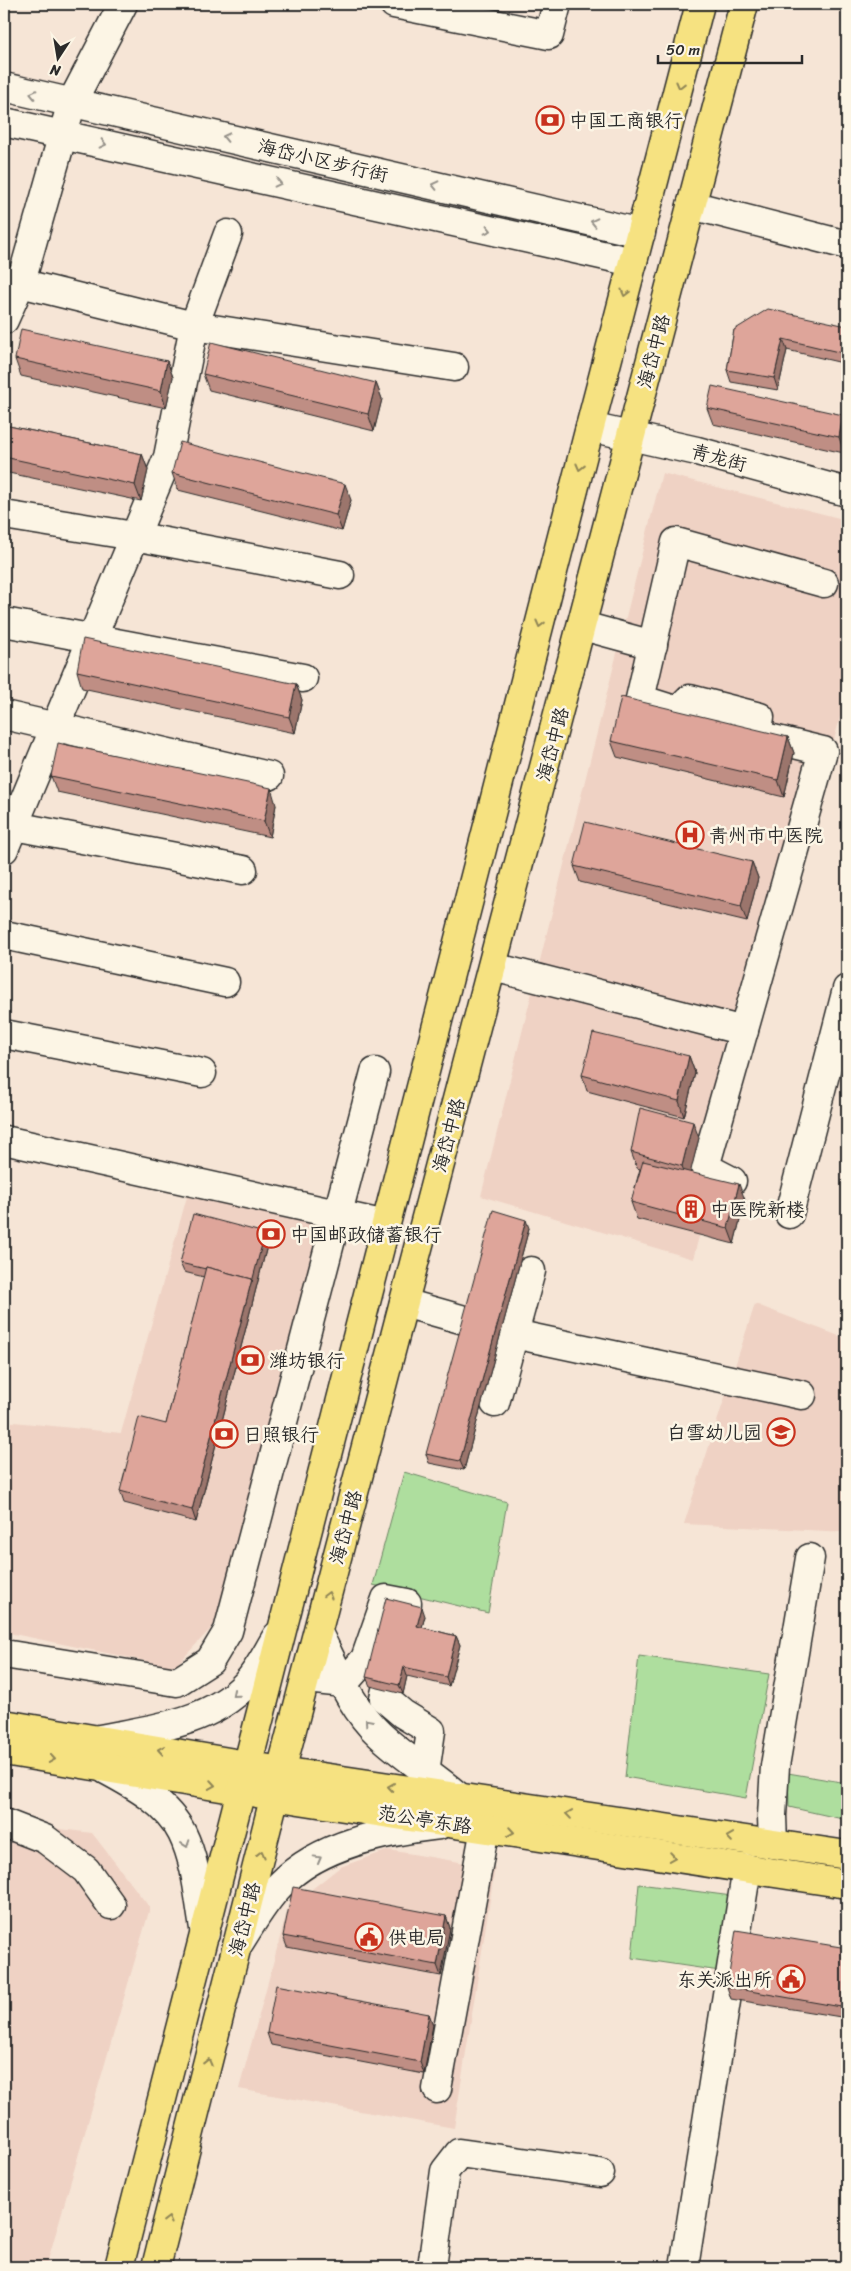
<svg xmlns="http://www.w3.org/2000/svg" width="851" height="2271" font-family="Sriracha,'LXGW WenKai TC',sans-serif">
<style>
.built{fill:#efd2c4}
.green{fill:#aede9e;stroke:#6c8464}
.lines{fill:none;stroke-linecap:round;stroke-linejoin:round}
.minor-casing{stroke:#2b2b2b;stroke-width:31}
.major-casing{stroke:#2b2b2b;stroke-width:31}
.minor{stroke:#fcf5e5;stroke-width:28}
.major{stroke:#f6e281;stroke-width:28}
.wall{fill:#bf8e84;stroke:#2b2b2b}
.shaded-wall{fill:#9b746c;stroke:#2b2b2b}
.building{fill:#dea59a;stroke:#2b2b2b}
.oneway{stroke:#908656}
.oneway2{stroke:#949088}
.labels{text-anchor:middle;stroke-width:5;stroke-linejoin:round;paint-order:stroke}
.poi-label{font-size:19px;fill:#2b2b2b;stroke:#fcf5e5;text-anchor:start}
.street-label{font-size:19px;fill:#2b2b2b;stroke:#fcf5e5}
</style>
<rect width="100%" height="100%" fill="#f6e5d6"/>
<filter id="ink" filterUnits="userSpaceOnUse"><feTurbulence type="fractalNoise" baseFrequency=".02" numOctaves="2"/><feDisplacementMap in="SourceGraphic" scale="10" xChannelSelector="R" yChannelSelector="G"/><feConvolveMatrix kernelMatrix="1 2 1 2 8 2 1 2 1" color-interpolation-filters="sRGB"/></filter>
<g filter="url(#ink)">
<g class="built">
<path d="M662 473 847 520V692L693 1259 481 1196Z"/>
<path d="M188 1193 325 1224 228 1610 175 1667 4 1632V1421L121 1433Z"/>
<path d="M755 1304 847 1339V1532L684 1524Z"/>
<path d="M4 1822 92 1833 150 1908 46 2267H4Z"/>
<path d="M389 1850 495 1868 454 2128 239 2089 288 1908 340 1867Z"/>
</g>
<g class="green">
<path d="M404 1472 507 1502 488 1613 373 1585Z"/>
<path d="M639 1656 769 1674 746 1798 625 1777Z"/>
<path d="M788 1773 847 1783V1820L789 1807Z"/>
<path d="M639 1884 732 1896 720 1971 632 1958Z"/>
</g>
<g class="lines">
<g class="minor-casing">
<g id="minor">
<path d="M394 4 549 35 557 4"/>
<path d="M4 87 641 233"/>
<path d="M4 122 633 262"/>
<path d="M691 205 847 245"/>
<path d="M4 279 194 326 454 367"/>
<path d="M4 320 21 282 72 102 123 4"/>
<path d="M590 427 697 451 847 492"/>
<path d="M4 515 134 536 340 575"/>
<path d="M4 622 303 678"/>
<path d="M583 626 653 645"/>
<path d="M4 715 269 776"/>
<path d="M4 824 243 870"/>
<path d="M4 849 168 457 194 326 228 234"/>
<path d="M4 935 225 982"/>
<path d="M493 967 744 1031"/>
<path d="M4 1034 202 1073"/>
<path d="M4 1140 386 1225"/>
<path d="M732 1181 705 1167 823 751 757 735 760 717 690 699 678 711 640 699 676 542 824 583"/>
<path d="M789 1214 847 989"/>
<path d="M404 1303 514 1334 802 1395"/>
<path d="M495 1403 531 1271"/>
<path d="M318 1633C336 1668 350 1707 379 1734 404 1758 434 1775 460 1798"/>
<path d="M4 1654 177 1682 210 1661 228 1631 375 1072"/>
<path d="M306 1679 344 1683 365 1659 386 1599 407 1603 406 1611"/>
<path d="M386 1690 384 1698 403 1714 431 1731 423 1786"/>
<path d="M100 1739C149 1729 209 1724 246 1684 259 1670 267 1652 277 1636"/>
<path d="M106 1770C134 1785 167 1803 182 1833 197 1863 199 1902 205 1934"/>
<path d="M4 1823 45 1839 86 1870 111 1905"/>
<path d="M773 1844 772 1816 775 1766 810 1558"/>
<path d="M239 1943C252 1923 264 1901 281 1884 319 1844 387 1831 439 1825"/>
<path d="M437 2089 485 1828"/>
<path d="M432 2267 445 2171 459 2153 600 2173"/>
<path d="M684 2267 747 1868"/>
</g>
</g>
<g class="major-casing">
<g id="major">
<path d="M4 1724 281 1771 847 1855"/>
<path d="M4 1751 299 1800 847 1884"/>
<path d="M119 2267 590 427 700 4"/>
<path d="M156 2267 281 1771 744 4"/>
</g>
</g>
<use href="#minor" class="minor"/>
<use href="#major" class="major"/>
</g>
<g class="wall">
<path d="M847 326V364L787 350 778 390 731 382 727 370 734 330Z"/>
<path d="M15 359 167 361 173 377 166 408 21 376Z"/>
<path d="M203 374 376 383 382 399 374 431 209 390Z"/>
<path d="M707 408 843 415 844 453 713 424Z"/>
<path d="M4 425 142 454 148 470 141 501 4 472Z"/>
<path d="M172 473 351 500 342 531 178 490Z"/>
<path d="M77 671 296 684 302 700 295 733 82 688Z"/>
<path d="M788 737 794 753 784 797 617 757 611 741Z"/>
<path d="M51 776 276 805 270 837 57 792Z"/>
<path d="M752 862 758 878 747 922 580 882 574 866Z"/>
<path d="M689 1056 695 1073 684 1117 587 1091 582 1075Z"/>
<path d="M699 1138 690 1172 745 1200 734 1244 637 1219 631 1202 640 1169 637 1168 631 1152Z"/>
<path d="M529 1228 464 1470 429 1463 426 1454Z"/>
<path d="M265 1233 268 1242 196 1522 124 1503 120 1491 166 1424 204 1277 184 1272 180 1263Z"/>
<path d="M425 1616 422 1627 456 1636 460 1645 449 1686 407 1676 403 1694 370 1686 366 1677Z"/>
<path d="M446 1916 450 1928 441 1976 287 1947 283 1936Z"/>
<path d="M847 1948V2018L731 1999 727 1987Z"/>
<path d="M429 2014 433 2025 424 2074 271 2045 267 2033Z"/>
</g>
<g class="shaded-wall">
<path d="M783 339 787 350 778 390 774 378Z"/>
<path d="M167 361 173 377 166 408 161 391Z"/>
<path d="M376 383 382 399 374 431 368 414Z"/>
<path d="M843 415 847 426V440L844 453 839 437Z"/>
<path d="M142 454 148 470 141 501 135 485Z"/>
<path d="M345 484 351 500 342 531 336 515Z"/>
<path d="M296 684 302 700 295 733 289 717Z"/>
<path d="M788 737 794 753 784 797 778 780Z"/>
<path d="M271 788 276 805 270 837 264 821Z"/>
<path d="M752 862 758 878 747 922 741 906Z"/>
<path d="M689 1056 695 1073 684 1117 679 1101Z"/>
<path d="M693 1122 699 1138 688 1182 682 1166Z"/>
<path d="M739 1184 745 1200 734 1244 728 1228Z"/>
<path d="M526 1220 529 1228 464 1470 460 1461Z"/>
<path d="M265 1233 268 1242 196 1522 192 1510 252 1279Z"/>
<path d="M422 1607 425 1616 420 1635 417 1626Z"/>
<path d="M456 1636 460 1645 449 1686 446 1677Z"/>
<path d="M404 1667 407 1676 403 1694 399 1685Z"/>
<path d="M446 1916 450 1928 441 1976 437 1965Z"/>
<path d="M429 2014 433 2025 424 2074 420 2062Z"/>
</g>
<g class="building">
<path d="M768 309 847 326V354L783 339 774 378 727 370 734 330Z"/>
<path d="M21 329 167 361 161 391 15 359Z"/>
<path d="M211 342 376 383 368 414 203 374Z"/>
<path d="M712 386 843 415 839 437 707 408Z"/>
<path d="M4 425 142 454 135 485 4 457Z"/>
<path d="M180 442 345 484 336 515 172 473Z"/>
<path d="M83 639 296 684 289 717 77 671Z"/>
<path d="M621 697 788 737 778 780 611 741Z"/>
<path d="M58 743 271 788 264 821 51 776Z"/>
<path d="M585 822 752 862 741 906 574 866Z"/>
<path d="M593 1033 689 1056 679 1101 582 1075Z"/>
<path d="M640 1108 693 1122 682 1166 631 1152Z"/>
<path d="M643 1161 739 1184 728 1228 631 1202Z"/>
<path d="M493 1210 526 1220 460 1461 426 1454Z"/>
<path d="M193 1214 265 1233 252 1282V1279L206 1267V1269L180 1263Z"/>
<path d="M206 1267 252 1279 192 1510 120 1491 139 1417 166 1424Z"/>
<path d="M386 1598 422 1607 417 1626 456 1636 446 1677 404 1667 399 1685 366 1677Z"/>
<path d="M293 1887 446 1916 437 1965 283 1936Z"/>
<path d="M736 1930 847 1948V2008L727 1987Z"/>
<path d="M276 1985 429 2014 420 2062 267 2033Z"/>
</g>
<defs><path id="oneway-chevron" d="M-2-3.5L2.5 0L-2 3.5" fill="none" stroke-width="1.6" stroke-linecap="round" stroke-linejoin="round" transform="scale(1.25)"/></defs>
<g class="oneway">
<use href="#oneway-chevron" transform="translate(680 85) rotate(104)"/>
<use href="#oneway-chevron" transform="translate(625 293) rotate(105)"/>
<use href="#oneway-chevron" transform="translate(580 467) rotate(104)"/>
<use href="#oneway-chevron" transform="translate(540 624) rotate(104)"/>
<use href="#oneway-chevron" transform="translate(328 1595) rotate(-75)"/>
<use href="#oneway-chevron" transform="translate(161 1750) rotate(-170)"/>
<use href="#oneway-chevron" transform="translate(52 1759) rotate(9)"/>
<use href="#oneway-chevron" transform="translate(212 1785) rotate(9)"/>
<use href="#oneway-chevron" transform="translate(391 1787) rotate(-172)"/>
<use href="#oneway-chevron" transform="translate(569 1814) rotate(-172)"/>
<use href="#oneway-chevron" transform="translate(511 1832) rotate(9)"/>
<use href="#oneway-chevron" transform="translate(730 1837) rotate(-172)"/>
<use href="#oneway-chevron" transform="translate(261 1854) rotate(-76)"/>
<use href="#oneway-chevron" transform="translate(672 1857) rotate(9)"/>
<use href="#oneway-chevron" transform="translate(208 2062) rotate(-76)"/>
<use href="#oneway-chevron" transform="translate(168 2220) rotate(-76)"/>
</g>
<g class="oneway2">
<use href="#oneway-chevron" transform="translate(33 94) rotate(-167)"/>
<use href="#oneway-chevron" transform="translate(226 137) rotate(-167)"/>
<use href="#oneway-chevron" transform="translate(103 144) rotate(13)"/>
<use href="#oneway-chevron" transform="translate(278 183) rotate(13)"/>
<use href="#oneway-chevron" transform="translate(435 185) rotate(-167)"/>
<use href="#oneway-chevron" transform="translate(594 222) rotate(-167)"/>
<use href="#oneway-chevron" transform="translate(488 230) rotate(13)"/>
<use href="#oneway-chevron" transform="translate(235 1694) rotate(140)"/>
<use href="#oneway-chevron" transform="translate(368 1722) rotate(-131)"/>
<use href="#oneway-chevron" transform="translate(186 1844) rotate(71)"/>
<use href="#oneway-chevron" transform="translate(318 1859) rotate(-29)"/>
</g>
</g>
<defs>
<g id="bank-ring" transform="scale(1.4375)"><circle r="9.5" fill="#fcf5e5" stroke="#c8321e" stroke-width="1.5"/><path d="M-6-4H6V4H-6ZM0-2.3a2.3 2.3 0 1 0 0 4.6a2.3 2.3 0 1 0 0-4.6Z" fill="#c8321e"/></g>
<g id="hospital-ring" transform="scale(1.4375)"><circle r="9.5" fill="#fcf5e5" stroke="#c8321e" stroke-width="1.5"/><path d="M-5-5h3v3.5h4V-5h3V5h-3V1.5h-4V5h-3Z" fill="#c8321e"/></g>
<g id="building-ring" transform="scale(1.4375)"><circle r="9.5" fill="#fcf5e5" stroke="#c8321e" stroke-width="1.5"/><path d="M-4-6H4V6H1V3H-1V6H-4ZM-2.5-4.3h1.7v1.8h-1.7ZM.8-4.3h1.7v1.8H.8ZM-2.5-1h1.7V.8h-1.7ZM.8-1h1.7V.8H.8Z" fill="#c8321e"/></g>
<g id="school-ring" transform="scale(1.4375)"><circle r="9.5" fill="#fcf5e5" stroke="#c8321e" stroke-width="1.5"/><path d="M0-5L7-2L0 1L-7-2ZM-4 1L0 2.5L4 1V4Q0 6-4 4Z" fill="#c8321e"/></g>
<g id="civic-ring" transform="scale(1.4375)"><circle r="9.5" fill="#fcf5e5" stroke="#c8321e" stroke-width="1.5"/><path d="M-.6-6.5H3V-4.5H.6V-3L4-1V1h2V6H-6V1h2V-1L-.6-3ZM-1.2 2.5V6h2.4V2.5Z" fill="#c8321e"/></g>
</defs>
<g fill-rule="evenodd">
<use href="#bank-ring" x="550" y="120"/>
<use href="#hospital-ring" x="690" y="835"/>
<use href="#building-ring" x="691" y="1209"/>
<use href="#bank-ring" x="271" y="1234"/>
<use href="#bank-ring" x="250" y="1360"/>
<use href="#school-ring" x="781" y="1432"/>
<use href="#bank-ring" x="224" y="1434"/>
<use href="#civic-ring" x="369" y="1937"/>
<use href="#civic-ring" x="791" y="1979"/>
</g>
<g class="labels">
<g class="poi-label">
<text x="569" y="127">中国工商银行</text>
<text x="709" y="842">青州市中医院</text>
<text x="710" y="1216">中医院新楼</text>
<text x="290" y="1241">中国邮政储蓄银行</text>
<text x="269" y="1367">潍坊银行</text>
<text x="762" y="1439" text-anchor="end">白雪幼儿园</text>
<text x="243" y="1441">日照银行</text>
<text x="388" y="1944">供电局</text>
<text x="772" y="1986" text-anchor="end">东关派出所</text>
</g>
<g class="street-label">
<text transform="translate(323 160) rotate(13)" y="7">海岱小区步行街</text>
<text transform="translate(653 351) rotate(-75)" y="7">海岱中路</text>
<text transform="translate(719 457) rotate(15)" y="7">青龙街</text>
<text transform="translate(552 744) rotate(-75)" y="7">海岱中路</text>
<text transform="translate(448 1135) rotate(-75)" y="7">海岱中路</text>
<text transform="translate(345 1527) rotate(-75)" y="7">海岱中路</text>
<text transform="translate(425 1819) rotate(9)" y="7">范公亭东路</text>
<text transform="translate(244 1919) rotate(-76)" y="7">海岱中路</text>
</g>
</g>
<rect width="851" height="2271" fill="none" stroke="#fcf5e5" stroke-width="20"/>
<rect x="10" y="10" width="831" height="2251" fill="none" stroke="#2b2b2b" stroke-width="2" filter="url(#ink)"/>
<g transform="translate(58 58) rotate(192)" stroke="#fcf5e5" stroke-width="4" paint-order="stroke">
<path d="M0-4L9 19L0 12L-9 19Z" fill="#2b2b2b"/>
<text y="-8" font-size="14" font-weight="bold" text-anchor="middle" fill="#2b2b2b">N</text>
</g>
<path d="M658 55v8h144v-8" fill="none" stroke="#2b2b2b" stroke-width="2.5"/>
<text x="666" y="55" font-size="15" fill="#2b2b2b" stroke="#fcf5e5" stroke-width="4" paint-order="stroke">50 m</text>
</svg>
